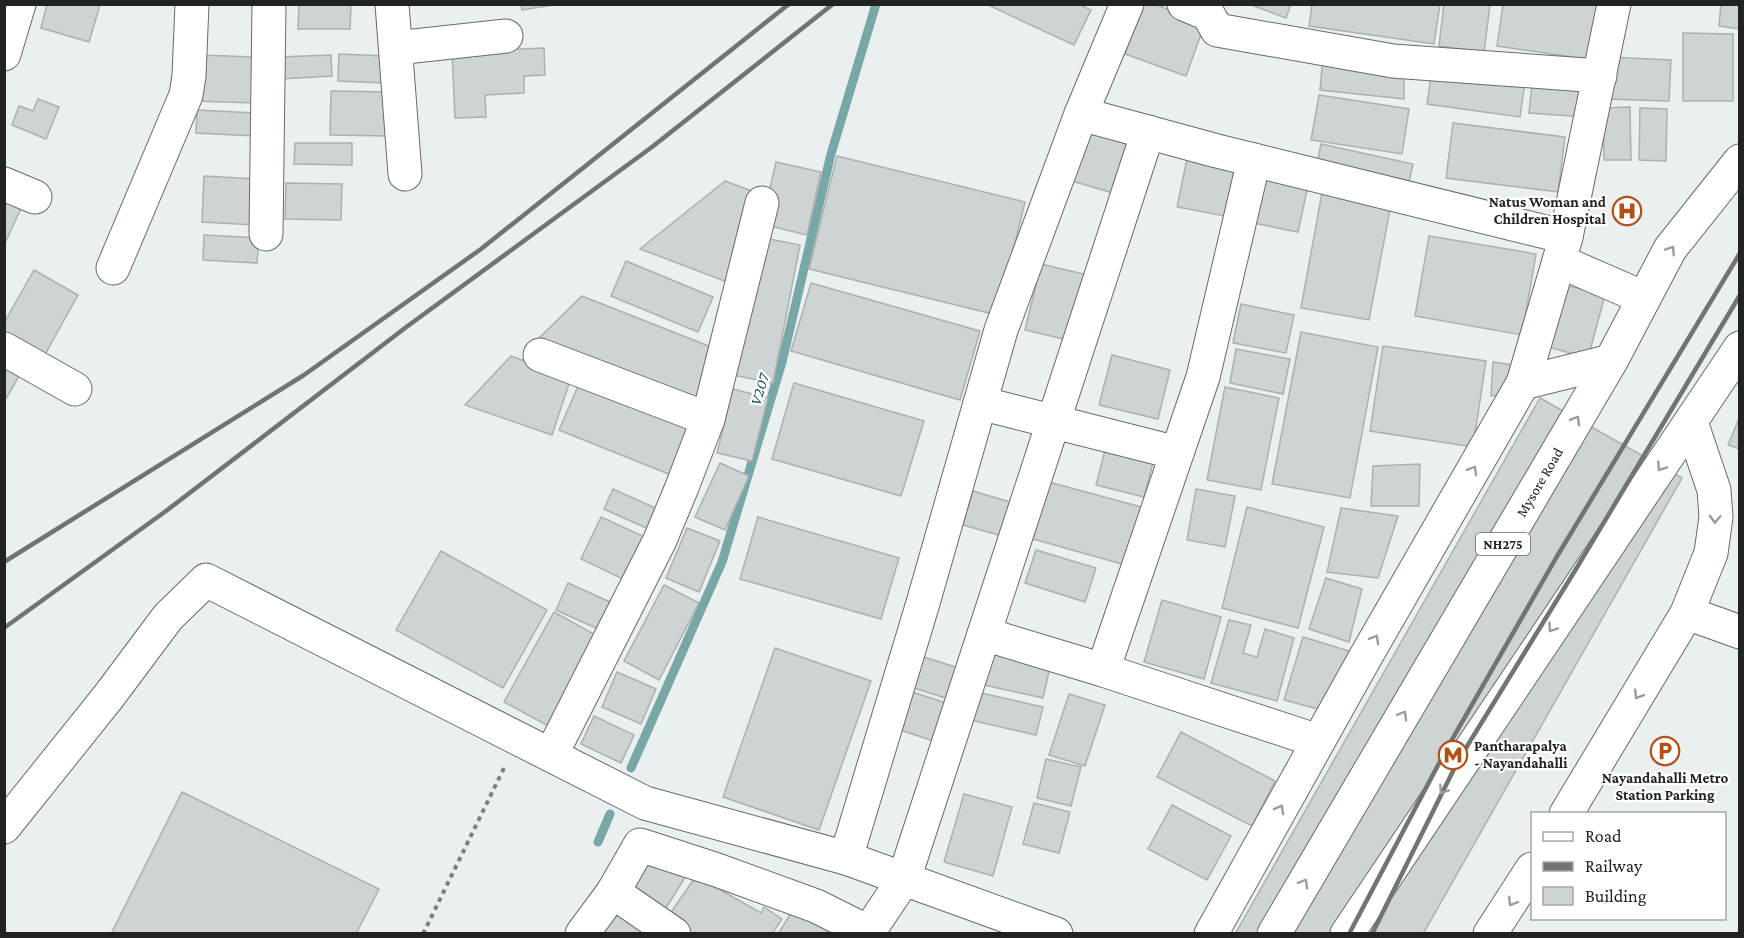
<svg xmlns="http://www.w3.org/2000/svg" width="1744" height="938" font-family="'Crimson Pro',serif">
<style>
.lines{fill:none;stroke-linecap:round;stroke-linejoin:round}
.stream{stroke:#79a6a6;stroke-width:9}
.building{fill:#ced3d3;stroke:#abb0b0;stroke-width:1.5}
.minor-casing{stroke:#676b6b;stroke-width:35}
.highway-casing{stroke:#676b6b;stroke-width:35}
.path{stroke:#7d8080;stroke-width:4;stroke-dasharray:4.5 4.5;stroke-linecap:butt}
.minor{stroke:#fff;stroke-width:33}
.highway{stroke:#fff;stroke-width:33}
.rail{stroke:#717474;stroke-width:4.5}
.oneway{stroke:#9b9c9c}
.labels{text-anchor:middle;stroke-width:4.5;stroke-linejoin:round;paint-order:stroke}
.shield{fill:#fff;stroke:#646565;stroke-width:1.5}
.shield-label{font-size:14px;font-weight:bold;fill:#212323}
.poi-label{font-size:15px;font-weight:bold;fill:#212323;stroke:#fff;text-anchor:end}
.street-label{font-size:15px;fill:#212323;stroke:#fff}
.water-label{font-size:16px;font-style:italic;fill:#175858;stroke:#fff}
</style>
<rect width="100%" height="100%" fill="#eaefef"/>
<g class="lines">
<g class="stream">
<path d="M631 768 722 562 782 362 831 154 876 4"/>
<path d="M598 842 610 814"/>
</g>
</g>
<g class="building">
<path d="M47 4 100 5 89 42 41 28Z"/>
<path d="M299 4H351L350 29H298Z"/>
<path d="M521 4H560L522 10Z"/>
<path d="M991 4H1078L1091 10 1074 45 990 6Z"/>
<path d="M1142 4H1154L1205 23 1186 76 1125 54Z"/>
<path d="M1249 4H1291L1286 18Z"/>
<path d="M1312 4H1440L1434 44 1309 26Z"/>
<path d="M1444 4 1490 5 1484 52 1439 46Z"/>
<path d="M1503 4H1602L1594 60 1497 46Z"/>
<path d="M1721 4H1740V29L1719 26Z"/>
<path d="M1683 33 1733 34V101H1683Z"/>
<path d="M544 48 545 75 524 76V93L485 95 486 117 455 118 452 52Z"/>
<path d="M339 54 386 56 385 83 338 81Z"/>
<path d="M198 55 257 57 255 103 196 101Z"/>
<path d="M331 55 332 76 280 79 279 57Z"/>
<path d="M1323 57 1404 74V99L1320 90Z"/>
<path d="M1607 57 1671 60 1669 101 1605 99Z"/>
<path d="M1432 69 1525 82 1520 117 1427 104Z"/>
<path d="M1532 85 1586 89 1584 117 1529 113Z"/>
<path d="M331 91 390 92 389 136 330 135Z"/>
<path d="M1319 95 1409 109 1402 154 1311 140Z"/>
<path d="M38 99 59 107 46 139 12 125 19 106 33 111Z"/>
<path d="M1630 107 1631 160H1604L1603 108Z"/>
<path d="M1640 108 1667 109 1666 161 1639 160Z"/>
<path d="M197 110 255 113 254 136 196 133Z"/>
<path d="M1453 123 1565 137 1558 192 1446 178Z"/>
<path d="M1079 129 1128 143 1113 193 1065 179Z"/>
<path d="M295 143H352V165L294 164Z"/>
<path d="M1321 144 1413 164 1408 187 1316 168Z"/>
<path d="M1188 154 1236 163 1225 216 1177 207Z"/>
<path d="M837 156 1025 202 997 315 809 269Z"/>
<path d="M776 162 821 172 807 235 762 224Z"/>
<path d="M1264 171 1309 181 1298 232 1253 223Z"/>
<path d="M204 176 258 179 255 225 202 222Z"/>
<path d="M725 181 760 194 730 283 640 249Z"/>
<path d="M286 183 342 184 341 220 285 219Z"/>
<path d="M1323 187 1392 199 1369 320 1301 308Z"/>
<path d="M4 191 25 200 4 245Z"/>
<path d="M204 235 259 238 257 263 203 260Z"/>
<path d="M1429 236 1536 254 1522 335 1415 316Z"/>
<path d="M759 237 800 245 773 383 732 375Z"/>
<path d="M626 261 713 297 698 332 611 296Z"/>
<path d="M1041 264 1088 275 1072 341 1025 330Z"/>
<path d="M34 270 78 295 43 358 4 337V323Z"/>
<path d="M811 283 980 331 960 400 791 351Z"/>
<path d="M1561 284 1605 295 1588 358 1545 346Z"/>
<path d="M582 296 716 349 694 404 537 340Z"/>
<path d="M1241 304 1294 315 1286 353 1233 343Z"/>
<path d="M1301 332 1378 347 1350 498 1272 484Z"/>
<path d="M1383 346 1486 361 1473 447 1370 431Z"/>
<path d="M1236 349 1290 359 1283 394 1230 383Z"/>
<path d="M1112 355 1170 370 1158 419 1099 405Z"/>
<path d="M511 356 571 378 552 435 465 405Z"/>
<path d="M4 362 22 371 4 402Z"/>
<path d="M1493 362 1520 366 1515 392 1491 396Z"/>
<path d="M794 383 924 421 901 496 772 459Z"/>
<path d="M579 384 690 429 671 475 559 430Z"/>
<path d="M1225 387 1279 398 1261 490 1207 480Z"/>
<path d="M733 389 768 398 752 461 717 453Z"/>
<path d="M1540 398 1682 478 1423 934H1235Z"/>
<path d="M1740 416V449L1728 445Z"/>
<path d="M1106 446 1154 459 1144 497 1096 485Z"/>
<path d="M720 463 749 476 725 530 695 517Z"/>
<path d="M1420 464 1419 506H1371L1373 466Z"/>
<path d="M1049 482 1145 508 1129 566 1033 539Z"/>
<path d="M613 489 664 512 655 532 604 509Z"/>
<path d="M1196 489 1235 496 1225 547 1187 540Z"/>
<path d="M973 491 1020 505 1009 538 963 525Z"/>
<path d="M1247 507 1324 527 1298 628 1222 608Z"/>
<path d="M1341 508 1398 516 1378 578 1327 572Z"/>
<path d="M601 517 649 539 629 582 581 559Z"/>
<path d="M758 517 899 558 881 619 740 579Z"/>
<path d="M687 528 720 541 699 592 666 578Z"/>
<path d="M1036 550 1096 568 1085 602 1025 583Z"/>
<path d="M441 551 547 610 503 688 396 630Z"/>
<path d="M1326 578 1362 589 1349 642 1309 629Z"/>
<path d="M568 583 621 607 609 634 556 610Z"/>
<path d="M664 585 699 603 659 680 624 661Z"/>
<path d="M1162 600 1221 617 1204 679 1144 662Z"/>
<path d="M554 612 601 638 552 728 504 702Z"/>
<path d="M1229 620 1251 625 1243 653 1257 657 1265 629 1294 638 1277 701 1211 683Z"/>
<path d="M1303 637 1349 651 1329 712 1284 700Z"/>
<path d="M775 648 871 681 819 830 723 797Z"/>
<path d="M991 654 1050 667 1043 698 984 685Z"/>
<path d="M924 657 968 671 958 702 914 688Z"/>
<path d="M617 672 656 689 641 724 602 707Z"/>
<path d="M912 692 956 706 943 744 900 730Z"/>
<path d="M977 692 1043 707 1036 735 970 720Z"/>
<path d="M1069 694 1105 705 1085 766 1049 755Z"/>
<path d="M594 716 634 735 621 763 581 744Z"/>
<path d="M1181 732 1275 781 1252 826 1157 777Z"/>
<path d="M1046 759 1081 767 1071 806 1037 798Z"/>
<path d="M182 792 379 889 356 934H111Z"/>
<path d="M964 794 1012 807 993 876 944 862Z"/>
<path d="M1034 803 1070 812 1059 853 1023 844Z"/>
<path d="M1172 805 1231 836 1207 880 1148 849Z"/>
<path d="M641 851 686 876 661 916 621 889Z"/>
<path d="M696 876 761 913 764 907 782 919 772 934H691L667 918Z"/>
<path d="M617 903 660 934H595Z"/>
<path d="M794 908 835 934H778Z"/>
</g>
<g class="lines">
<g class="minor-casing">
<g id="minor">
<path d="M392 4 405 174"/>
<path d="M1184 4 1208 14 1217 30 1393 61 1600 76"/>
<path d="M396 48 506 36"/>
<path d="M4 54 19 4"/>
<path d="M1081 114 1217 151 1566 237"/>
<path d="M4 184 35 197"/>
<path d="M266 234 269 4"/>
<path d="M1559 261 1644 298"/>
<path d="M113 268 186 95 189 76 192 4"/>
<path d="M4 349 75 389"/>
<path d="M540 355 708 419"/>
<path d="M1523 383 1566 237 1614 4"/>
<path d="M980 403 1177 453"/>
<path d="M1687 613 1740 632"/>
<path d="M984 634 1103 670 1318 741"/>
<path d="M1103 670 1203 377 1254 160"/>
<path d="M551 755 660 540 682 487 708 419 762 203"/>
<path d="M1566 814 1687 613 1711 553 1716 517 1714 490 1691 422"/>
<path d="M4 827 109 696 168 617 206 580 645 803 846 858 1056 934"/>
<path d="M846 858 923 603 1001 330 1081 114 1127 4"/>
<path d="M613 892 674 934"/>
<path d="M582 934 613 892 640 845 717 870 816 906 872 934"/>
<path d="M867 934 904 879 1148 132"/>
<path d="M1211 934 1366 656 1523 383 1611 361"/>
<path d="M1490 934 1532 869"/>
</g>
</g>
<g class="highway-casing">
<g id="highway">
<path id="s1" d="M1274 934 1611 361 1670 249 1740 161"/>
<path d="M1347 934 1740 348"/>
</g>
</g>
<path class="path" d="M423 934 505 766"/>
<use href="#minor" class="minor"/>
<use href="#highway" class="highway"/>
<g class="rail">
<path d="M4 562 304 375 481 249 789 4"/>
<path d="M4 628 166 511 405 328 652 147 833 4"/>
<path d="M1349 934 1446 750 1556 558 1740 253"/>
<path d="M1372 934 1458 761 1576 569 1740 295"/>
</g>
</g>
<defs><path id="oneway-chevron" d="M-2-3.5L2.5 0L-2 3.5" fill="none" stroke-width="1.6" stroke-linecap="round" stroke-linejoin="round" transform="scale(1.5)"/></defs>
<g class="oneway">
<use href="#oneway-chevron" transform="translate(1671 250) rotate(-57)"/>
<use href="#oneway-chevron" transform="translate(1576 420) rotate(-60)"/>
<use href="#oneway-chevron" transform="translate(1661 467) rotate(124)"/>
<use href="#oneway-chevron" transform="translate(1473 470) rotate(-60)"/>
<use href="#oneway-chevron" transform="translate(1715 519) rotate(92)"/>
<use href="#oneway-chevron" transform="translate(1552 628) rotate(124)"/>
<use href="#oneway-chevron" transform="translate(1375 639) rotate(-60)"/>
<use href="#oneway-chevron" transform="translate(1638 695) rotate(121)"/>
<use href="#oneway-chevron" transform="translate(1403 715) rotate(-60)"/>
<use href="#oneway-chevron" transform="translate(1443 790) rotate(124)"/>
<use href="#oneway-chevron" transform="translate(1280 809) rotate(-61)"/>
<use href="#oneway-chevron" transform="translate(1304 883) rotate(-60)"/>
<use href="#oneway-chevron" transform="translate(1512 902) rotate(122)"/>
</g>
<defs>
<g id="hospital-ring" transform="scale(1.5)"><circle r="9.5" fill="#fff" stroke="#b25015" stroke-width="1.5"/><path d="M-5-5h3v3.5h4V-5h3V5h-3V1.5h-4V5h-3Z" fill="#b25015"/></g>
<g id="parking-ring" transform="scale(1.5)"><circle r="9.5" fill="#fff" stroke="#b25015" stroke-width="1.5"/><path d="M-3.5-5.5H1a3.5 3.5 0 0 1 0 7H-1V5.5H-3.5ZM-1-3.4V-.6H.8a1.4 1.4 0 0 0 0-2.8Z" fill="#b25015"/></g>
<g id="metro-ring" transform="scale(1.5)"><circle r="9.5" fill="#fff" stroke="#b25015" stroke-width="1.5"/><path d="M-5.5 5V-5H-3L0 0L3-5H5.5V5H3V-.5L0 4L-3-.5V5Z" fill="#b25015"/></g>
</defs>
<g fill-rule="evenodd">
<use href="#hospital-ring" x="1627" y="211"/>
<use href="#parking-ring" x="1665" y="751"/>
<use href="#metro-ring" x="1453" y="755"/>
</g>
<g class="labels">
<rect class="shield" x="1476" y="533" width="54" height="22" rx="4.5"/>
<g class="shield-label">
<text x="1503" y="549">NH275</text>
</g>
<g class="poi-label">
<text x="1606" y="207">Natus Woman and<tspan x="1606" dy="17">Children Hospital</tspan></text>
<text x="1474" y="751" text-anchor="start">Pantharapalya<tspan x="1474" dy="17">- Nayandahalli</tspan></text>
<text x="1665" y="783" text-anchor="middle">Nayandahalli Metro<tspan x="1665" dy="17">Station Parking</tspan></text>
</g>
<g class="street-label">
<text dy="5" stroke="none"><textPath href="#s1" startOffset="524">Mysore Road</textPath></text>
</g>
<g class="water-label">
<text transform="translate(759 389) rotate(-73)" y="6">V207</text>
</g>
</g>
<rect width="1744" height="938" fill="none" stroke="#212323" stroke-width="12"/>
<rect x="1531" y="812" width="195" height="108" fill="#ffffff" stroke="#a6a7a7" stroke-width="1.5"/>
<rect x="1543" y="832" width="30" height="9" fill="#ffffff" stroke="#a6a7a7" stroke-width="1.5"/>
<text x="1585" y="842" font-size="18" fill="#212323">Road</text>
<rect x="1543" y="862" width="30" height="9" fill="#717474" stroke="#a6a7a7" stroke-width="1.5"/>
<text x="1585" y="872" font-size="18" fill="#212323">Railway</text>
<rect x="1543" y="887" width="30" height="18" fill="#ced3d3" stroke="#a6a7a7" stroke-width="1.5"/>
<text x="1585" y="902" font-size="18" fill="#212323">Building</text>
</svg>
